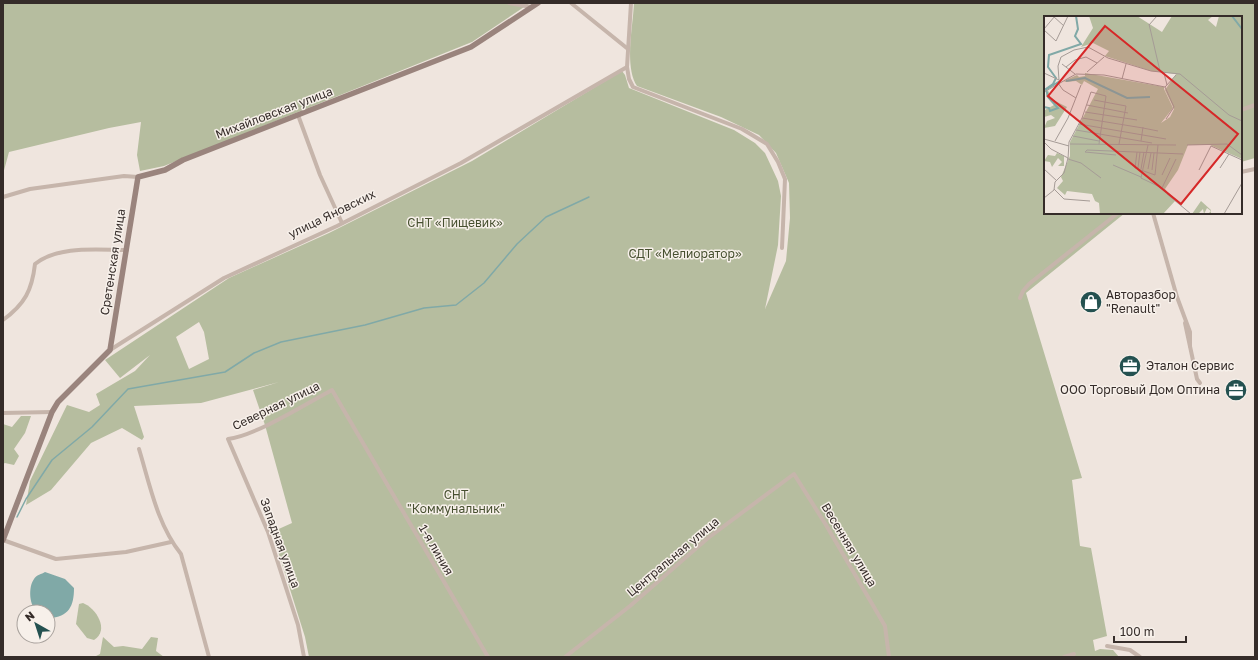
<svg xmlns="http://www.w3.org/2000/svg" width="1258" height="660" font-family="'Golos Text',sans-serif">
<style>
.green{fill:#b6bd9f;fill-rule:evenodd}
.water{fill:#80a9a7}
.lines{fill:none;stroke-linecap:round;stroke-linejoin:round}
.stream{stroke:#80a9a7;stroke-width:1.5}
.street{stroke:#c6b5ab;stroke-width:4}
.secondary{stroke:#9a847d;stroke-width:5.5}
.labels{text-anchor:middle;stroke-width:3;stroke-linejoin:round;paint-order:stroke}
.street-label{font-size:12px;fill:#352c29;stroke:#f7f0ea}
.park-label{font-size:12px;fill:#475030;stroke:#f7f0ea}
.poi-label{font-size:12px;fill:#352c29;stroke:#f7f0ea;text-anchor:start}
.inset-river{fill:none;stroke:#80a9a7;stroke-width:2}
.inset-road{fill:none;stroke:#a59b96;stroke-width:1}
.view{fill:#d62828;fill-opacity:0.15;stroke:#d62828;stroke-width:2}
.inset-edge{fill:none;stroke:#352c29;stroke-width:2}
</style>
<rect width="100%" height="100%" fill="#efe5de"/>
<g class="green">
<path d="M3 3H530L472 42 164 166 140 171 137 155 141 122 109 128 9 152 3 174Z"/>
<path d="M634 3H1255V158L1241 162V17H1045V213H1125L1026 293 1082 478 1072 480 1080 546 1091 548 1107 636 1093 640 1095 651 1100 649 1113 650 1119 657H309L305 637 272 532 292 523 265 425 253 390 279 382 201 403 134 406 144 437 142 440 122 428 91 443 51 490 26 505 30 481 67 405 89 412 100 405 96 394 135 371 150 355 120 378 105 360 229 278 329 233 472 161 622 71 625 75 629 88 734 130 755 143 765 153 778 181 781 196 778 245 765 309 786 261 790 218 789 183 776 153 759 135 721 117 637 86C624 66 633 27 634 3ZM199 322 204 332 209 359 189 369 176 337Z"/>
<path d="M21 416H31L25 433 14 449 19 456 14 465 5 463 3 464V424L12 427Z"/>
<path d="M83 603C96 608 110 630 94 640L87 638 76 624 79 604Z"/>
<path d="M103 637 114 647 123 646 142 649 151 637 158 638 156 651 164 657H94L100 654Z"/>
</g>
<path class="water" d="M45 572 65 579 74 588C74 606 69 617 49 618L48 612H38C29 607 28 587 34 579 36 575 42 574 45 572Z"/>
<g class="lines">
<g class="stream">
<path d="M17 517 26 499 52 460 92 427 128 389 225 372 254 353 281 342 365 325 424 308 456 305 484 283 517 244 546 217 589 197"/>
<path d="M3 521V520"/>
</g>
<g class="street">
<path d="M509 3 531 7"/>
<path d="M571 3 628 49"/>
<path d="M627 67 629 79 633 87 742 129 767 144 778 162 785 179 782 248"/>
<path d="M1241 110 1255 105"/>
<path d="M298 115 320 175 342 223"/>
<path d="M1241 172 1255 169"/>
<path d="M3 197 30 189 124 176 138 177"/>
<path d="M1153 213 1177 297 1190 332V346"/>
<path d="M1020 298 1023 291 1029 284 1118 213"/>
<path d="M3 320C25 304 32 290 35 264 59 245 97 250 127 250"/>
<path d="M1185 323 1197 379 1200 383"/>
<path d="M110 350 224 278 337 226 461 163 627 67 631 3"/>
<path d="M3 413 52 412"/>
<path d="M139 449C150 485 157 524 181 554L209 657"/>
<path d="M3 540 56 559 126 552 171 542"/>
<path d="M1107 646 1130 650 1140 657"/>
<path d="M304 657 298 625 268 532 228 439C255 436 306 404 332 390L488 657"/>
<path d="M565 657 630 606 708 538 794 474 826 525 885 626 889 657"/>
<path d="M1064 657 1074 654"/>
</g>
<path class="secondary" d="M3 540 52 412 58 402 110 350 138 177 165 170 183 160 471 47 538 3"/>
</g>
<defs>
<g id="shop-disc" transform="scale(1.15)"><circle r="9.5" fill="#245150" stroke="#f7f0ea"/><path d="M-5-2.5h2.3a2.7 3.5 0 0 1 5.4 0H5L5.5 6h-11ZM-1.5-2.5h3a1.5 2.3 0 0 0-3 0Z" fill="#fff"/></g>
<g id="office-disc" transform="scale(1.15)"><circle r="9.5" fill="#245150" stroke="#f7f0ea"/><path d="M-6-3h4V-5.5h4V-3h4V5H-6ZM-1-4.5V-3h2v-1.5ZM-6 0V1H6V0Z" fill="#fff"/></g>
</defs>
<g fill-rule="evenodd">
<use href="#shop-disc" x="1091" y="302"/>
<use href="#office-disc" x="1130" y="366"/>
<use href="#office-disc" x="1236" y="390"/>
</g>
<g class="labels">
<g class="street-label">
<text transform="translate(274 113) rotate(-21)" y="4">Михайловская улица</text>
<text transform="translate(332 214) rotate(-26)" y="4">улица Яновских</text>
<text transform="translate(113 262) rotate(-81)" y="4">Сретенская улица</text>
<text transform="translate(276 406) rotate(-26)" y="4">Северная улица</text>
<text transform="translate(280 543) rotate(70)" y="4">Западная улица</text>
<text transform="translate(849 545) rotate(59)" y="4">Весенняя улица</text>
<text transform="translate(436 550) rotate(60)" y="4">1-я линия</text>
<text transform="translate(673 557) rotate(-40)" y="4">Центральная улица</text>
</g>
<g class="park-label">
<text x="455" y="227">СНТ «Пищевик»</text>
<text x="685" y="258">СДТ «Мелиоратор»</text>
<text x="456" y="499">СНТ<tspan x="456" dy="14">"Коммунальник"</tspan></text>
</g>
<g class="poi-label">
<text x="1106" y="299">Авторазбор<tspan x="1106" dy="14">"Renault"</tspan></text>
<text x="1146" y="370">Эталон Сервис</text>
<text x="1220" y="394" text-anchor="end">ООО Торговый Дом Оптина</text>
</g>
</g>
<g transform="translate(1044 16)">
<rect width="198" height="198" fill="#efe5de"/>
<path d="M45 0H93L118 16 128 0H169L164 4 172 11 175 0H198V143L166 129H144L134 154 121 173 131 185 119 198H56L55 187 51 185 48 178 23 175 21 179 13 172 19 165 17 161 26 140V126L54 73 40 65 38 69 32 65 20 66 22 64 33 59 35 61 41 60V57L120 71V73L129 92 117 107 126 101 130 93 121 74 132 58 107 55 61 40 65 35 49 27 37 31 49 12ZM4 74 7 83 23 91 11 110 0 112 3 105 11 102 7 99 0 101 1 94 10 89 2 80ZM13 137 20 140V150H14L18 146 14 142 8 151 6 146 0 145 4 139 11 140ZM157 185 167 194V198H164L167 195 163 192 160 198 159 193 154 198H148Z" fill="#b6bd9f"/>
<path class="inset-river" d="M188 0 198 13M22 65 41 62 83 82 106 81M3 73 16 65M0 91 5 92 6 95 14 92 4 81 2 73 9 68 12 62 4 51 5 39 37 28 31 20 34 13 32 0"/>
<path class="inset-road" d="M9 0 20 10M105 8 116 55M105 9 113 0M0 13 11 0M0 14 12 25 24 0M18 48 31 58M22 51 31 44 42 41 53 47M43 56 60 41M0 57 15 64 14 50 17 41 30 34 44 31 64 42 107 55 136 58 185 99 198 105M120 57 123 69M78 63 82 48M14 67 19 74 32 82M121 71 130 91 122 103M0 76 32 58 60 59 121 71 132 59M50 84 82 90 75 128M43 89 84 97M41 96 93 104M38 102 99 112M35 108 122 123M99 112 114 115M32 114 108 127M29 120 55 125M0 123 25 130M11 125 24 102 37 69M97 125 99 111M0 126 7 133 24 142 20 157 11 166 10 174 0 182M26 128 132 129M55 128 62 80 47 76 38 102 25 126 24 143 37 147 57 162M104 129 97 162 118 172 132 143M143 129 183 128 198 139M41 136 43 134 139 138M41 136 72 139M93 136 91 152 111 159 114 129M69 149 97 161M94 152 96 136M176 152 185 138M0 153 13 165M97 153 100 136M104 153 107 137M108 154 110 137M155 154 167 130 198 144M118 159 126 142M10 173 20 183 46 185M123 178 147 198M180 198 198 167"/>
<path class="view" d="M61 10 194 118 137 188 4 80Z"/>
<rect width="198" height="198" class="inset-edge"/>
</g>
<rect width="1258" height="660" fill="none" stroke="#352c29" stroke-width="8"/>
<g transform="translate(36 624) rotate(321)"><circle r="19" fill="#f7f0ea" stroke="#a9a29d"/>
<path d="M0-3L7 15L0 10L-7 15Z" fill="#245150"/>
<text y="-6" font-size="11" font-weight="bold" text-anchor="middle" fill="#352c29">N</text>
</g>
<path d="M1114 636v6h72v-6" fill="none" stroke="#352c29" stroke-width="2"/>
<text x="1120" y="636" font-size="12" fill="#352c29" stroke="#f7f0ea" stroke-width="3" paint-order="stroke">100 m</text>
</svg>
